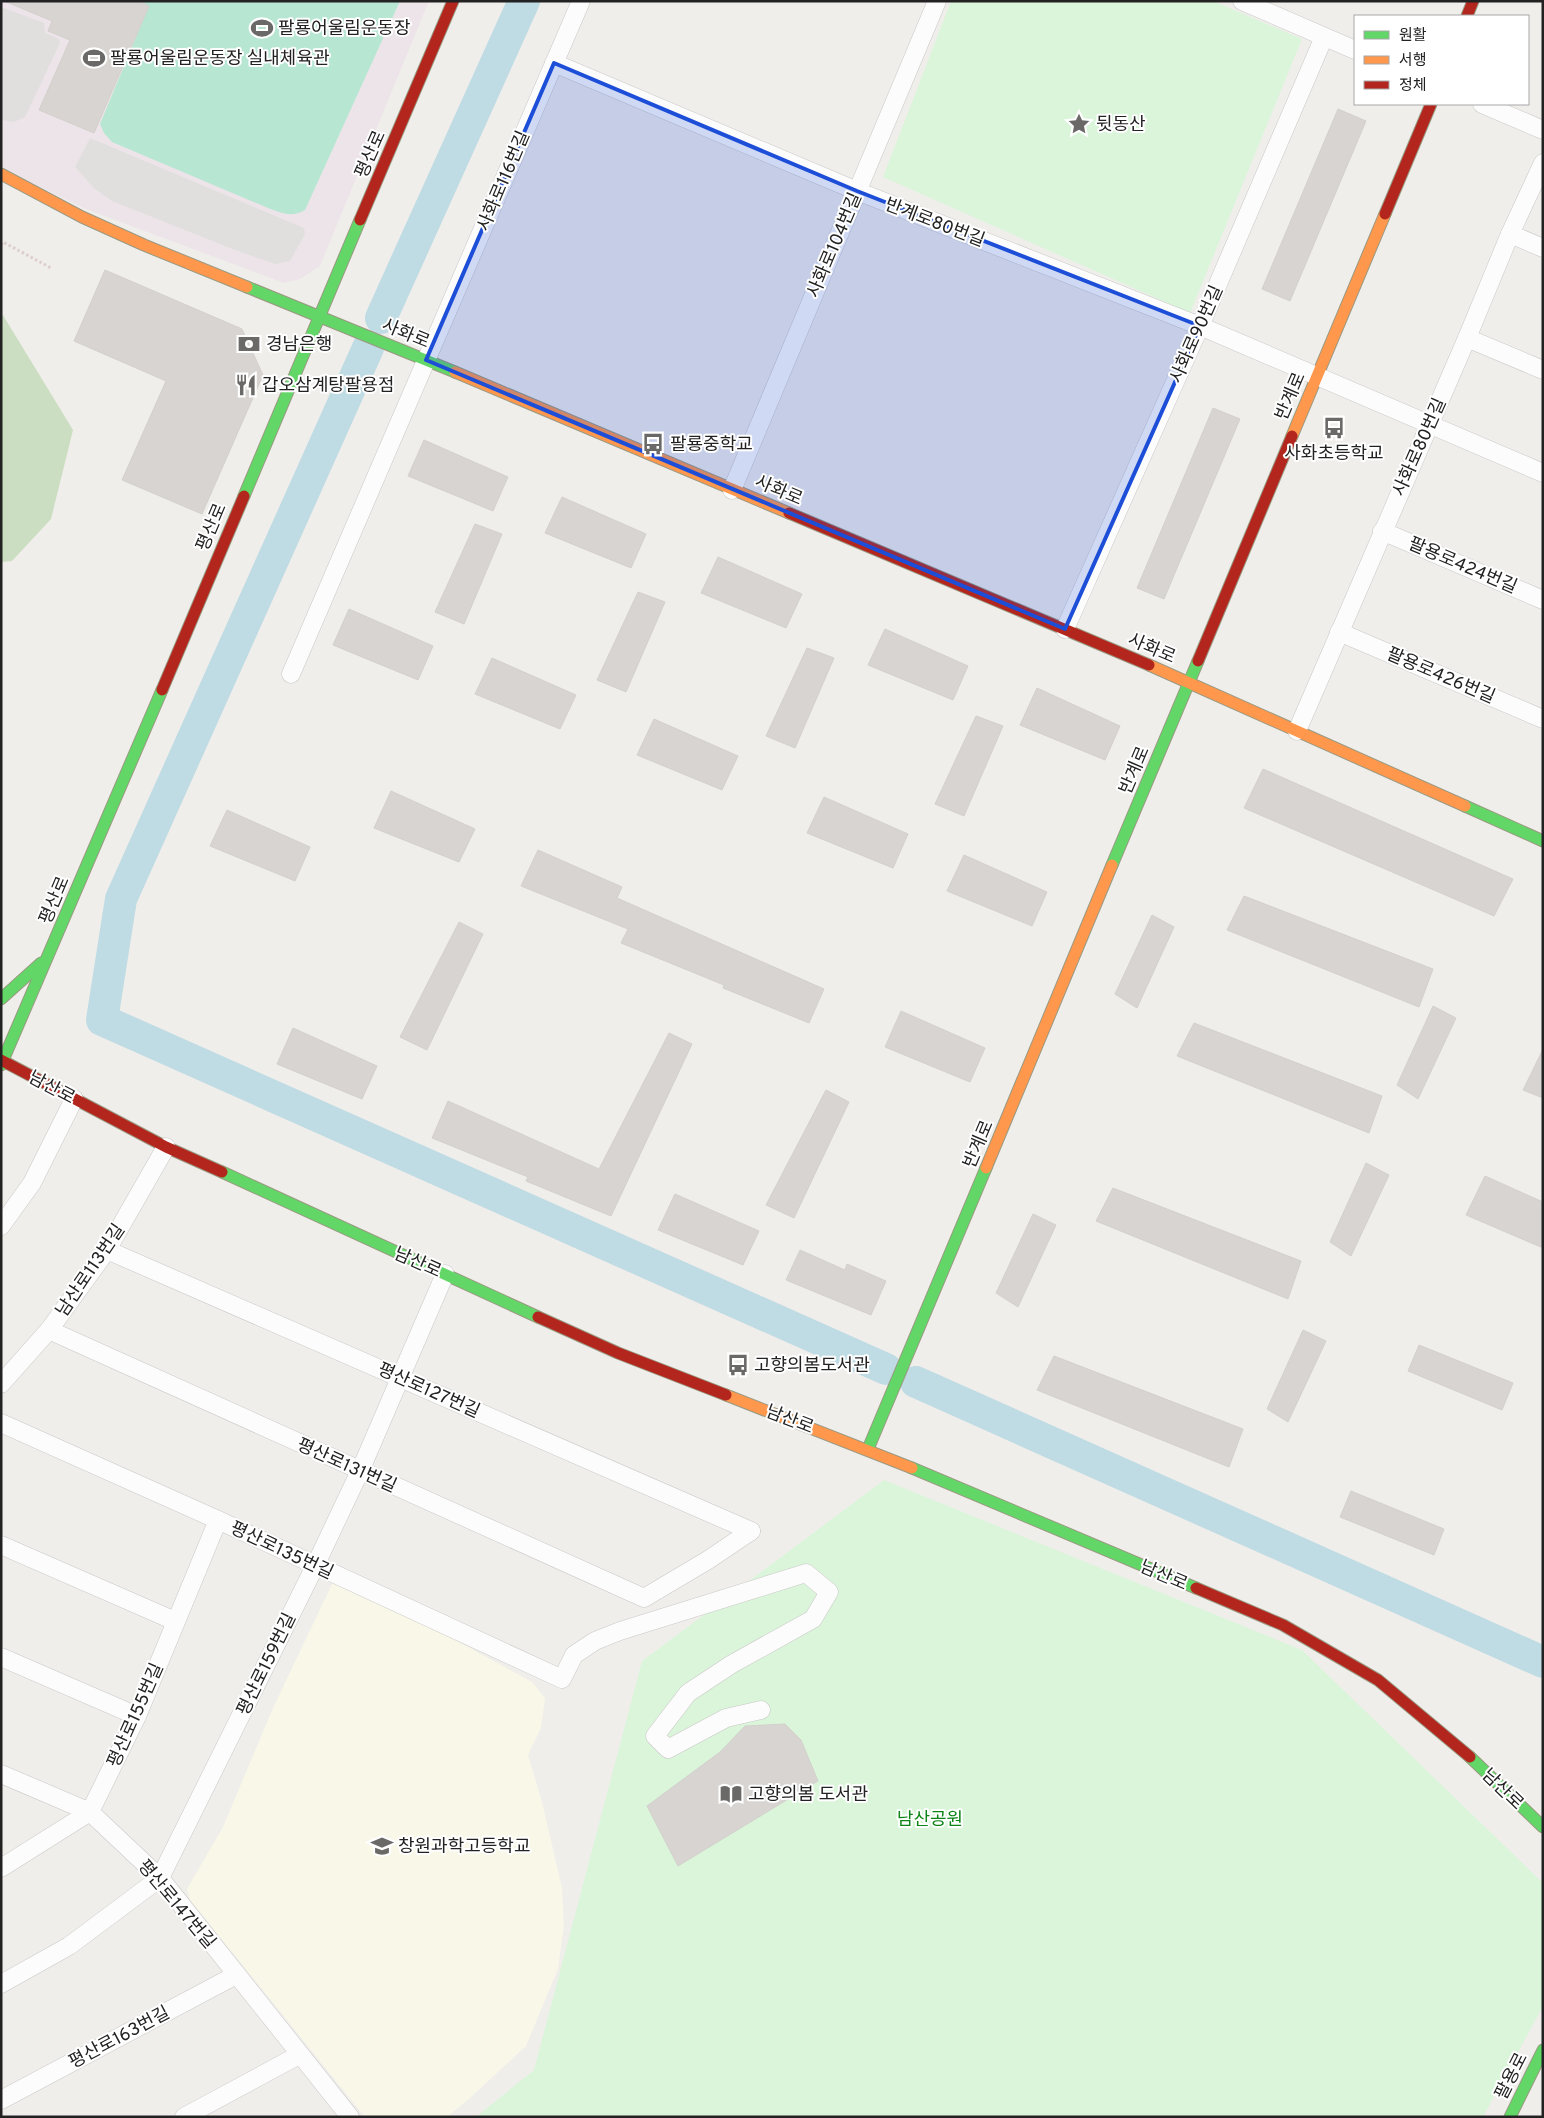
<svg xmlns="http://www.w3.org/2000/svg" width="1544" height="2118" font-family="Overpass,'Noto Sans KR',sans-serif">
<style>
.industrial{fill:#ede4e9}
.education{fill:#f8f7e8}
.forest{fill:#cbdec1}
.park{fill:#daf5da}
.pitch{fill:#b7e6d2}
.parking{fill:#e0dfde}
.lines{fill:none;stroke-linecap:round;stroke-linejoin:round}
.river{stroke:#bfdbe3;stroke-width:32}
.building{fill:#d7d4d2;stroke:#d3d0cc}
.street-casing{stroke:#c9c8c7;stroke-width:19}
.fast-casing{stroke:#999a82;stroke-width:13}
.slow-casing{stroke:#999a82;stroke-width:13}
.jam-casing{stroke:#999a82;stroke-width:13}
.path{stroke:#dccecd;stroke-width:3;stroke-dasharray:2.5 2.5;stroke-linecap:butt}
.street{stroke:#fdfcfc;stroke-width:18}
.fast{stroke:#63d668;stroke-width:11}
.slow{stroke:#ff974d;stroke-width:11}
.jam{stroke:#b3261e;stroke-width:11}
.marked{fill:#1d4ed8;fill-opacity:0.2;stroke:#1d4ed8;stroke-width:4;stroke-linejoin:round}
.labels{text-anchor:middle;stroke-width:4;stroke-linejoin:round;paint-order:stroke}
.poi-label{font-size:18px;fill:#222;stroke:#fff;text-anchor:start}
.street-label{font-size:18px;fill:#222;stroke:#fff}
.park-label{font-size:18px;fill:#0c8416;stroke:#fff}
</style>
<rect width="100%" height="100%" fill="#f0eeeb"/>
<path class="industrial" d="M1 1H429L320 266 300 279 284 283 83 208 1 168Z"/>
<path class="education" d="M333 1582 391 1605 532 1682 545 1698 541 1728 528 1755 542 1802 562 1888 564 1924 558 1969 526 2046 470 2098 447 2117H365L190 1900 187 1889 223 1827 273 1708Z"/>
<path class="forest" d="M1 312 73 430 51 519 12 561 1 562Z"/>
<g class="park">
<path d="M951 1H1213L1302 39 1190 313 883 177Z"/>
<path d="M884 1480 1302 1650 1543 1883V2006L1483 2117H476L534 2070 642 1661Z"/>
</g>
<path class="pitch" d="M139 1H400L305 210C291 218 282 213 268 208L112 142 104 133 100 124 149 6Z"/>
<g class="parking">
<path d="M1 7 44 23 45 33 59 39 60 43 25 117 14 122 1 120Z"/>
<path d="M90 138 304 228 305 234 290 261 275 264 235 250 112 201 95 189 75 167Z"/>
</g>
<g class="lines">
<g class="river">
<path d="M381 318 524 1"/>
<path d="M368 348 121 899 102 1020 886 1369"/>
<path d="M916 1382 1543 1662"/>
</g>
</g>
<g class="building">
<path d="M4 1H139L149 6 94 133 39 110 70 40 48 31 52 21Z"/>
<path d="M1338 109 1366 121 1290 301 1262 289Z"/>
<path d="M105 270 242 329 263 375 202 514 122 480 166 381 74 341Z"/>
<path d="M1213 408 1240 419 1164 599 1137 588Z"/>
<path d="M424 440 508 477 493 511 408 476Z"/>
<path d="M562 497 646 534 631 568 545 533Z"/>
<path d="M475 524 502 534 464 624 435 612Z"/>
<path d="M718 557 802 594 786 628 701 593Z"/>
<path d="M638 592 665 602 626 692 597 680Z"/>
<path d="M349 609 433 646 418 680 333 645Z"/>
<path d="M885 629 968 666 953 700 868 665Z"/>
<path d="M807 648 834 658 795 748 766 736Z"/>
<path d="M492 658 576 695 560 729 475 694Z"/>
<path d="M1037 688 1120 726 1105 760 1020 725Z"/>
<path d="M976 716 1003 726 964 816 935 804Z"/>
<path d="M654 719 738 756 722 790 637 755Z"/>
<path d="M1263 769 1513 879 1494 916 1244 808Z"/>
<path d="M391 791 475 829 459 862 374 828Z"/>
<path d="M824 797 908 834 893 868 807 833Z"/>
<path d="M227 810 310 847 295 881 210 846Z"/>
<path d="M538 850 622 887 617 898 824 989 809 1023 723 988 724 985 621 943 628 929 521 886Z"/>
<path d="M964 855 1047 892 1032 926 947 891Z"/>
<path d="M1244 896 1433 969 1419 1007 1227 930Z"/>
<path d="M1152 915 1174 927 1137 1008 1115 994Z"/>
<path d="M459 922 483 934 427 1050 400 1037Z"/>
<path d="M1433 1006 1456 1018 1418 1099 1397 1085Z"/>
<path d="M901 1011 985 1048 970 1082 885 1047Z"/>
<path d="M1194 1023 1382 1096 1369 1133 1177 1056Z"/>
<path d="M293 1028 377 1066 362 1099 277 1064Z"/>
<path d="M669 1033 692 1044 611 1216 526 1181 528 1177 432 1138 448 1101 599 1169Z"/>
<path d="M1543 1049V1098L1523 1090Z"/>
<path d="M826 1090 849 1102 794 1218 766 1205Z"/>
<path d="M1366 1163 1389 1175 1351 1256 1330 1242Z"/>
<path d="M1485 1176 1543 1202V1248L1466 1215Z"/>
<path d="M1113 1188 1301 1261 1288 1299 1096 1221Z"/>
<path d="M675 1194 759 1231 743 1265 658 1230Z"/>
<path d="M1033 1214 1056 1225 1018 1307 996 1293Z"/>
<path d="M800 1250 845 1270 847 1264 886 1281 871 1315 786 1280Z"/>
<path d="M1303 1330 1326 1341 1288 1422 1267 1409Z"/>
<path d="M1419 1345 1513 1383 1502 1410 1408 1371Z"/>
<path d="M1054 1356 1243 1429 1229 1467 1037 1390Z"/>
<path d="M1351 1491 1444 1529 1434 1555 1340 1517Z"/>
<path d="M785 1724 801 1740 818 1781 678 1866 647 1806 720 1752 745 1726Z"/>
</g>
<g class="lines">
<g class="street-casing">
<g id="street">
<path d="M1242 1 1355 50"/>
<path d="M554 63 857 191 1200 326 1543 473"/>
<path d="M1482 104 1543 130"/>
<path d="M1510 234 1543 248"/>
<path d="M1467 338 1543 370"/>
<path d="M732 490 937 1"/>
<path d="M1382 531 1543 600"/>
<path d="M1065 629 1200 326 1324 37"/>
<path d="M1339 632 1543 719"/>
<path d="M291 674 581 1"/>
<path d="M1297 731 1467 338 1510 234 1543 163"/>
<path d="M1 1226 32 1183 74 1099"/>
<path d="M107 1250 751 1531"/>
<path d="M49 1330 644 1598 708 1560 751 1531"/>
<path d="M1 1384 49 1330 107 1250 166 1147"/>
<path d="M1 1423 218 1520 562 1679 574 1655 595 1641 620 1631 806 1573 829 1592 813 1619 732 1664 688 1693 655 1736 668 1749 726 1718 761 1710"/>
<path d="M1 1545 175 1621"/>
<path d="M1 1657 137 1716"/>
<path d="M1 1774 90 1812 160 1878 350 2117"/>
<path d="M1 1868 90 1812 137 1716 218 1520"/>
<path d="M1 1984 69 1946 160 1878 315 1566 360 1471 445 1274"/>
<path d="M1 2100 236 1975"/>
<path d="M184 2117 299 2055"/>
</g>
</g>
<g class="fast-casing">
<g id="fast">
<path d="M247 287 455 372"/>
<path d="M244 496 360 220"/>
<path d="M1465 806 1543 841"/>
<path d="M1112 865 1198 661"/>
<path d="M1 999 41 963"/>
<path d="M1 1065 162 690"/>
<path d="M222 1172 538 1317"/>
<path d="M868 1449 986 1168"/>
<path d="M912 1468 1196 1588"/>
<path d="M1470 1757 1543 1827"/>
<path d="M1510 2117 1543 2050"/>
</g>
</g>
<g class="slow-casing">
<g id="slow">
<path d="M1 174 82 217 144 245 247 287"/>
<path d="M455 372 789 513"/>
<path d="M1292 436 1385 214"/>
<path d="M1149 665 1465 806"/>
<path d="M986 1168 1112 865"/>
<path d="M726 1395 912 1468"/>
</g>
</g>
<g class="jam-casing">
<g id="jam">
<path d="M1467 16 1473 1"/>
<path d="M1385 214 1431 104"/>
<path d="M360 220 453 1"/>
<path d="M789 513 1149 665"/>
<path d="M1198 661 1292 436"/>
<path d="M162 690 244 496"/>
<path d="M1 1060 166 1147 222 1172"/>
<path d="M538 1317 618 1353 726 1395"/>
<path d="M1196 1588 1283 1625 1378 1680 1470 1757"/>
</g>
</g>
<path class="path" d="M1 245 3 242 51 268"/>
<use href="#street" class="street"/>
<use href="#fast" class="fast"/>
<use href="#slow" class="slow"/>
<use href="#jam" class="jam"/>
</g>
<path class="marked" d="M554 63 857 191 1200 326 1065 629 426 360Z"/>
<defs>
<g id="stadium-bare" transform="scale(1.725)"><path d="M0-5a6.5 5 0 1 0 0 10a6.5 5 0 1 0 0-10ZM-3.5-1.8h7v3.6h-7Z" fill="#6a6968" stroke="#fff" stroke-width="2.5" paint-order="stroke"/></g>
<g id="sight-bare" transform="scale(1.725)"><path d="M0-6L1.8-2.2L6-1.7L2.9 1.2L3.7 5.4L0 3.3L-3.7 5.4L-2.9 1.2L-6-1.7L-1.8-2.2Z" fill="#6a6968" stroke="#fff" stroke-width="2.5" paint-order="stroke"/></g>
<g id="bank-bare" transform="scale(1.725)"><path d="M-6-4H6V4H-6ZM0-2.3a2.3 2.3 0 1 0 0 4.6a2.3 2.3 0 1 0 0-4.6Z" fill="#6a6968" stroke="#fff" stroke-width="2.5" paint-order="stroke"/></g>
<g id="restaurant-bare" transform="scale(1.725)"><path d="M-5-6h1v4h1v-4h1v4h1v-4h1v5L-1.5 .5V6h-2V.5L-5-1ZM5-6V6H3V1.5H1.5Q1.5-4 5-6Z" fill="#6a6968" stroke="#fff" stroke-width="2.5" paint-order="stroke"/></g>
<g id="bus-bare" transform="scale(1.725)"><path d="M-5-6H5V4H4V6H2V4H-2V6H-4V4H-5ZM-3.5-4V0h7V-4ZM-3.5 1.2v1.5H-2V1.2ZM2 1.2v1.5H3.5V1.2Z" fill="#6a6968" stroke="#fff" stroke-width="2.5" paint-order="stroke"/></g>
<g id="library-bare" transform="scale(1.725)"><path d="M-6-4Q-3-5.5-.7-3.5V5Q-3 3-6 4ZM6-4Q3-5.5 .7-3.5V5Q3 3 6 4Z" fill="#6a6968" stroke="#fff" stroke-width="2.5" paint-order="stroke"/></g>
<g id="school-bare" transform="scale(1.725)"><path d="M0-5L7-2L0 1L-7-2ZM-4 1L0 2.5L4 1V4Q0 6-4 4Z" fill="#6a6968" stroke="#fff" stroke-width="2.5" paint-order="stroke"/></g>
</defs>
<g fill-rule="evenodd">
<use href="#stadium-bare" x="262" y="28"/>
<use href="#stadium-bare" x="94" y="58"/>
<use href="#sight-bare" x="1079" y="124"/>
<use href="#bank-bare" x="249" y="344"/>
<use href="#restaurant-bare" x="246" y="385"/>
<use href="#bus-bare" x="1334" y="428"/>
<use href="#bus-bare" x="653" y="444"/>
<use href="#bus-bare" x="738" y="1365"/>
<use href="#library-bare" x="731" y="1794"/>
<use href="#school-bare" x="382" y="1846"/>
</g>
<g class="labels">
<g class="poi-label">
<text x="278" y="34">팔룡어울림운동장</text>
<text x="110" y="64">팔룡어울림운동장 실내체육관</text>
<text x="1096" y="130">뒷동산</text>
<text x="266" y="350">경남은행</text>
<text x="262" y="391">갑오삼계탕팔용점</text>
<text x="670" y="450">팔룡중학교</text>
<text x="1334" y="459" text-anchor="middle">사화초등학교</text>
<text x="754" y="1371">고향의봄도서관</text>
<text x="748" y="1800">고향의봄 도서관</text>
<text x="398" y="1852">창원과학고등학교</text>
</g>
<g class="street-label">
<text transform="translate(370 154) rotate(-66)" y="6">평산로</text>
<text transform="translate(503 181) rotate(-67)" y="6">사화로116번길</text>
<text transform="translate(935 222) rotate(21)" y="6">반계로80번길</text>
<text transform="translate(834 245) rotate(-67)" y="6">사화로104번길</text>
<text transform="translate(406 333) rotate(22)" y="6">사화로</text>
<text transform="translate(1196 334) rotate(-66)" y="6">사화로90번길</text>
<text transform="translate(1290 396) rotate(-67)" y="6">반계로</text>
<text transform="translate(1419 447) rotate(-66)" y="6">사화로80번길</text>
<text transform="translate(779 490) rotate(23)" y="6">사화로</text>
<text transform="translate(211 527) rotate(-67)" y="6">평산로</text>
<text transform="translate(1463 565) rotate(23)" y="6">팔용로424번길</text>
<text transform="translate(1152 648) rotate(23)" y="6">사화로</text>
<text transform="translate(1441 675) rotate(23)" y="6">팔용로426번길</text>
<text transform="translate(1134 770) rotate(-67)" y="6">반계로</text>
<text transform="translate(54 900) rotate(-67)" y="6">평산로</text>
<text transform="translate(52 1087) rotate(28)" y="6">남산로</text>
<text transform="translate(978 1144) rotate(-67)" y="6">반계로</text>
<text transform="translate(418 1262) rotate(24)" y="6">남산로</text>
<text transform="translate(90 1270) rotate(-56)" y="6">남산로113번길</text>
<text transform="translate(429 1390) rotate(24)" y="6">평산로127번길</text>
<text transform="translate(790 1419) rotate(21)" y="6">남산로</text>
<text transform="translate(347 1465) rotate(24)" y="6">평산로131번길</text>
<text transform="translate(282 1550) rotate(25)" y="6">평산로135번길</text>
<text transform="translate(1164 1575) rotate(23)" y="6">남산로</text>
<text transform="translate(266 1664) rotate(-64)" y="6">평산로159번길</text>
<text transform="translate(135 1715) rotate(-66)" y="6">평산로155번길</text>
<text transform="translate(1503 1789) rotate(44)" y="6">남산로</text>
<text transform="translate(177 1904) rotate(50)" y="6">평산로147번길</text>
<text transform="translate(119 2037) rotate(-28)" y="6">평산로163번길</text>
<text transform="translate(1511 2076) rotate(-63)" y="6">팔용로</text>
</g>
<g class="park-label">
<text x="930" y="1825">남산공원</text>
</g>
</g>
<rect width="1544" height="2118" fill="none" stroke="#222222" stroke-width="5"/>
<rect x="1354" y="15" width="175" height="90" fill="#ffffff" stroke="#a7a7a7"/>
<rect x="1364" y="31" width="25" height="8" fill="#63d668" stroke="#a7a7a7"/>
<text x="1399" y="40" font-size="15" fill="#222222">원활</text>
<rect x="1364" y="56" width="25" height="8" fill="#ff974d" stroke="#a7a7a7"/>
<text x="1399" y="65" font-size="15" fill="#222222">서행</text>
<rect x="1364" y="81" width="25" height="8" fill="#b3261e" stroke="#a7a7a7"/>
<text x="1399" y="90" font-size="15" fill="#222222">정체</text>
</svg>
